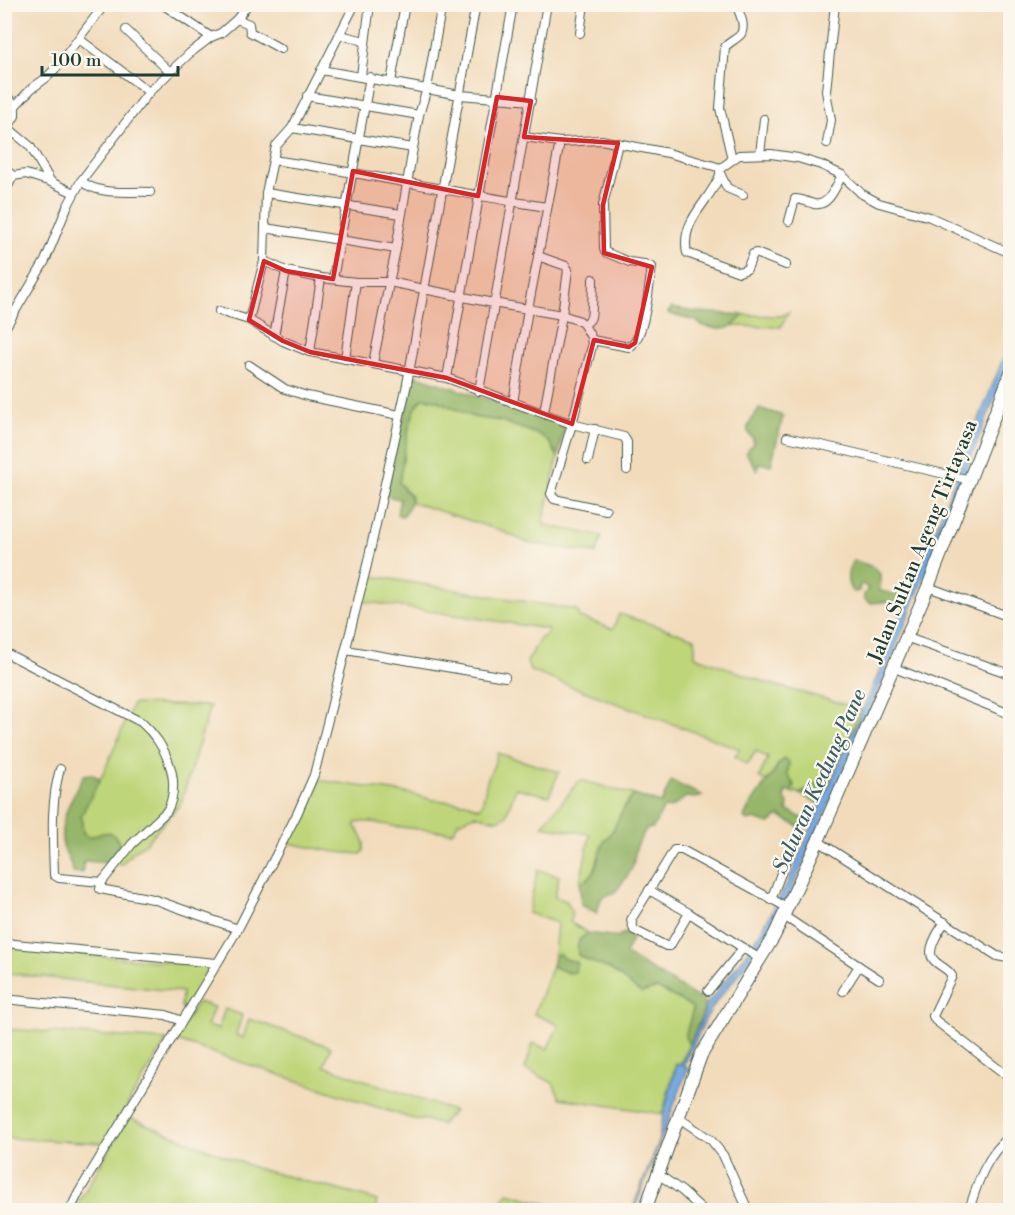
<svg xmlns="http://www.w3.org/2000/svg" width="1015" height="1215" font-family="'Libre Bodoni',serif">
<style>
.green{fill:#bed579;stroke:#6e8956;stroke-width:1.5}
.forest{fill:#96b669;stroke:#5a7a4e;stroke-width:1.5}
.water{fill:#78abe4;stroke:#4c748c;stroke-width:1.5}
.lines{fill:none;stroke-linecap:round;stroke-linejoin:round}
.minor-casing{stroke:#3f5548;stroke-width:10}
.primary-casing{stroke:#3f5548;stroke-width:14}
.minor{stroke:#fff;stroke-width:8}
.primary{stroke:#fff;stroke-width:12}
.marked{fill:#d62828;fill-opacity:0.2;stroke:#d62828;stroke-width:4.5;stroke-linejoin:round}
.labels{text-anchor:middle;stroke-width:4.5;stroke-linejoin:round;paint-order:stroke}
.street-label{font-size:20px;fill:#1f3d34;stroke:#fbf7ec}
.water-label{font-size:21px;font-style:italic;fill:#3a5e69;stroke:#fbf7ec}
</style>
<rect width="100%" height="100%" fill="#fbf7ec"/>
<filter id="ink" filterUnits="userSpaceOnUse"><feTurbulence type="fractalNoise" baseFrequency=".0167" numOctaves="2"/><feDisplacementMap in="SourceGraphic" scale="12" xChannelSelector="R" yChannelSelector="G"/><feConvolveMatrix kernelMatrix="1 2 1 2 8 2 1 2 1" color-interpolation-filters="sRGB"/></filter>
<filter id="wash" filterUnits="userSpaceOnUse"><feTurbulence type="fractalNoise" baseFrequency=".008" numOctaves="4" result="noise"/><feDisplacementMap in="SourceGraphic" scale="24" xChannelSelector="R" yChannelSelector="G"/><feGaussianBlur stdDeviation="1.35" result="paint"/><feColorMatrix in="noise" values="0 0 0 0 0 0 0 0 0 0 0 0 0 0 0 0 0 1.4 0 .05"/><feComposite in="paint" operator="in"/></filter>
<g filter="url(#wash)">
<rect width="100%" height="100%" fill="#f2dbbb"/>
<g class="green">
<path d="M789 312 781 327 730 326 744 315 781 316Z"/>
<path d="M424 398 437 400 473 417 501 421 540 435 550 443 558 457 543 525 602 536 596 553 528 543 499 530 411 502V496L399 483C403 464 408 407 424 398Z"/>
<path d="M367 575 577 610 579 617 613 629 619 614 695 638V656L767 683 861 709 829 782 822 781 800 794 795 791 794 794 791 793 794 785 787 774 789 765 778 764 772 776 765 781 759 777 768 758 756 751 747 765 735 756 740 749 530 671 527 662 540 639 548 633V629L361 601Z"/>
<path d="M133 704 210 706 181 803 146 843 131 854 122 864 109 863 120 846 99 835 89 837 83 833 81 816 93 790 103 774Z"/>
<path d="M497 753 559 772 549 796 516 788 506 816 498 820 475 815 458 822 454 831 451 832 398 827 372 822H357L355 826 362 836 364 843V851L361 854 335 852 288 843 319 780 412 794 433 800 466 803 480 808C486 798 484 788 488 778 492 769 496 763 497 753Z"/>
<path d="M580 780 634 795C623 807 621 814 614 828 611 834 606 838 603 844 595 861 600 874 580 883L590 834 542 826Z"/>
<path d="M538 870 559 876 555 897 567 901 572 914 570 922 588 933 579 940 578 955 587 960 610 969 641 993 657 988 685 1002 693 1009 685 1037 689 1045 680 1064 676 1063 662 1114 560 1098 553 1083 525 1069 533 1043 547 1049 559 1025 534 1014 552 966 569 973 577 962 565 959 559 954 554 956 557 923 528 913Z"/>
<path d="M4 947 212 966 187 1008H181L182 992 5 973Z"/>
<path d="M198 1002 214 1007 207 1026 218 1029 225 1009 242 1015 236 1035 243 1038 249 1019 331 1047 324 1066 454 1111 441 1125 426 1120 413 1119 174 1040Z"/>
<path d="M5 1029 167 1040 104 1143 5 1138Z"/>
<path d="M128 1117 255 1168 369 1198 377 1201 375 1210H74Z"/>
<path d="M508 1193 570 1210H505L503 1199Z"/>
</g>
<g class="forest">
<path d="M671 308 695 312 744 315C734 326 727 332 713 328 704 326 702 327 695 320 684 319 678 317 668 313Z"/>
<path d="M414 375 565 425 558 457 550 443 540 435 501 421 473 417 437 400 424 398C408 407 403 464 399 483 411 498 415 496 404 515L400 516 397 514 400 499 385 496Z"/>
<path d="M759 408 783 416 771 465 759 463 757 470 746 453 753 444V438C740 428 754 419 759 408Z"/>
<path d="M853 560 873 567 880 574V591L908 597 904 607 885 602 869 603 864 599V595L868 589 863 584 860 585 859 591 853 592C844 581 848 571 853 560Z"/>
<path d="M785 759 789 762 787 774 794 785 791 793 786 791 784 797 788 804 787 810 809 822 805 830 779 816 769 824 754 819 748 821 744 818 745 814C753 801 761 788 770 778 777 771 776 763 785 759Z"/>
<path d="M92 774 100 779 81 816 83 833 89 837C103 834 114 825 120 846L109 863 84 861 82 873 73 872C71 862 65 854 63 845 57 823 74 793 84 775Z"/>
<path d="M671 781 703 796 696 798 686 797 672 807 663 809 653 828 646 829 636 848 633 866 628 875 615 892 601 898 597 913 581 905 580 883C600 874 595 861 603 844 606 838 611 834 614 828 621 814 623 807 634 795L661 803Z"/>
<path d="M822 781 829 782 819 804 800 794Z"/>
<path d="M628 932 633 937 625 954 705 1002 702 1016 689 1045 685 1037 693 1009 689 1005 657 988 641 993 610 969 587 960 578 955C576 943 579 939 588 933L616 937Z"/>
<path d="M559 954 565 959 577 962 575 972 569 973 552 966 554 956Z"/>
</g>
<path class="water" d="M1010 341V359L883 680 791 891 757 951 716 1002 706 1018 684 1066 688 1068 634 1210H632L658 1144 661 1125 677 1064 681 1065 703 1016 707 1004 752 947 785 888 877 677Z"/>
</g>
<g filter="url(#ink)">
<g class="lines">
<g class="minor-casing">
<g id="minor">
<path d="M162 4 211 37"/>
<path d="M237 19 249 24 250 32 281 49"/>
<path d="M126 30 170 72"/>
<path d="M580 33 584 4"/>
<path d="M340 35 365 41"/>
<path d="M79 39 149 92"/>
<path d="M321 70 460 95 531 101"/>
<path d="M361 76 370 4"/>
<path d="M391 82 405 4"/>
<path d="M4 92 15 106"/>
<path d="M307 96 419 115"/>
<path d="M292 128 413 148 396 249 373 363"/>
<path d="M13 132 30 146 51 182 74 193"/>
<path d="M524 137 560 142 601 140 668 153 721 168 739 155 771 154 798 158 821 165 842 175 862 194 879 203 930 217 1010 253"/>
<path d="M827 143 831 120 826 91 835 4"/>
<path d="M4 145 13 132 8 127 15 116V106L31 89 46 78 56 68 105 4"/>
<path d="M413 148 419 115 427 88 442 4"/>
<path d="M760 154 764 119"/>
<path d="M732 159 720 108 725 47C729 42 737 39 741 34 746 24 739 13 736 4"/>
<path d="M273 160C365 173 455 193 547 207"/>
<path d="M4 168 13 176 4 194"/>
<path d="M720 173 727 188 743 195"/>
<path d="M720 175C709 203 680 220 687 253L739 272 747 269 753 254 756 253 786 265"/>
<path d="M13 176 26 174 51 182"/>
<path d="M81 181C100 196 126 191 150 192"/>
<path d="M266 193 401 214"/>
<path d="M789 221 795 199C802 199 807 202 814 204 829 207 836 186 842 175"/>
<path d="M265 228 266 193 276 146 292 128 355 4"/>
<path d="M396 249 265 228 264 261 286 271 321 278 356 282H389L493 303 562 315 580 321 584 325 591 337 592 346 572 424 624 437 627 442V470"/>
<path d="M538 256 566 266 568 270 562 315 544 412"/>
<path d="M333 279 370 77"/>
<path d="M219 311 249 320 283 341 310 352 447 378 572 424 551 494 554 499 606 510"/>
<path d="M249 320 264 261"/>
<path d="M584 325C587 322 590 321 591 317 592 314 593 286 593 279"/>
<path d="M4 330 45 261 67 207 81 181 149 92 190 53 211 37 221 33 237 19 248 4"/>
<path d="M274 336 286 271"/>
<path d="M592 340 629 347C645 340 649 285 652 267L644 264 629 262 605 252 604 249 603 205 618 143"/>
<path d="M310 352 321 278"/>
<path d="M345 359 356 282"/>
<path d="M249 365 285 389 307 396 399 415"/>
<path d="M447 378 513 4"/>
<path d="M479 391 547 4"/>
<path d="M513 403 528 309 560 142"/>
<path d="M787 437 970 480"/>
<path d="M588 460 595 429"/>
<path d="M928 587 1010 617"/>
<path d="M905 637 1010 674"/>
<path d="M346 650 505 677"/>
<path d="M4 652 141 722C165 743 183 780 167 811L132 844 102 882 100 889 153 899 238 929"/>
<path d="M892 667 1010 714"/>
<path d="M60 769C50 804 53 838 54 875L59 878 102 882"/>
<path d="M818 841 997 956 1008 958 1010 955"/>
<path d="M649 890 689 913 760 959"/>
<path d="M771 900 787 857"/>
<path d="M689 913 670 946H666L634 930 631 920 674 850H682L788 908"/>
<path d="M784 916 859 966 843 991"/>
<path d="M945 922C940 929 926 950 933 959 938 966 948 968 952 976L933 1016 935 1020 1010 1078"/>
<path d="M4 943 216 963"/>
<path d="M859 966 879 979"/>
<path d="M708 991 743 948"/>
<path d="M4 999 166 1015 182 1021"/>
<path d="M679 1118 711 1140 723 1155 748 1210"/>
<path d="M658 1174 682 1191 703 1210"/>
<path d="M70 1210 79 1192 238 929 297 814 314 775 367 565 407 384 476 4"/>
<path d="M969 1210C978 1181 986 1156 1010 1136"/>
</g>
</g>
<g class="primary-casing">
<path id="primary" d="M645 1210 701 1055 774 936 818 841 928 587 1010 375"/>
</g>
<use href="#minor" class="minor"/>
<use href="#primary" class="primary"/>
</g>
</g>
<path class="marked" d="M497 97 531 101 524 137 618 143 603 205 604 253 652 267 635 343 629 347 594 340 572 424 447 378 310 352 283 341 249 320 264 261 286 271 333 279 353 171 478 196Z"/>
<g class="labels">
<g class="street-label">
<text transform="translate(922 541) rotate(-68)" y="7">Jalan Sultan Ageng Tirtayasa</text>
</g>
<g class="water-label">
<text transform="translate(819 781) rotate(-66)" y="7">Saluran Kedung Pane</text>
</g>
</g>
<rect width="1015" height="1215" fill="none" stroke="#fbf7ec" stroke-width="24"/>
<path d="M42 66v9h136v-9" fill="none" stroke="#1f3d34" stroke-width="3"/>
<text x="51" y="66" font-size="18" fill="#1f3d34" stroke="#fbf7ec" stroke-width="4.5" paint-order="stroke">100 m</text>
</svg>
